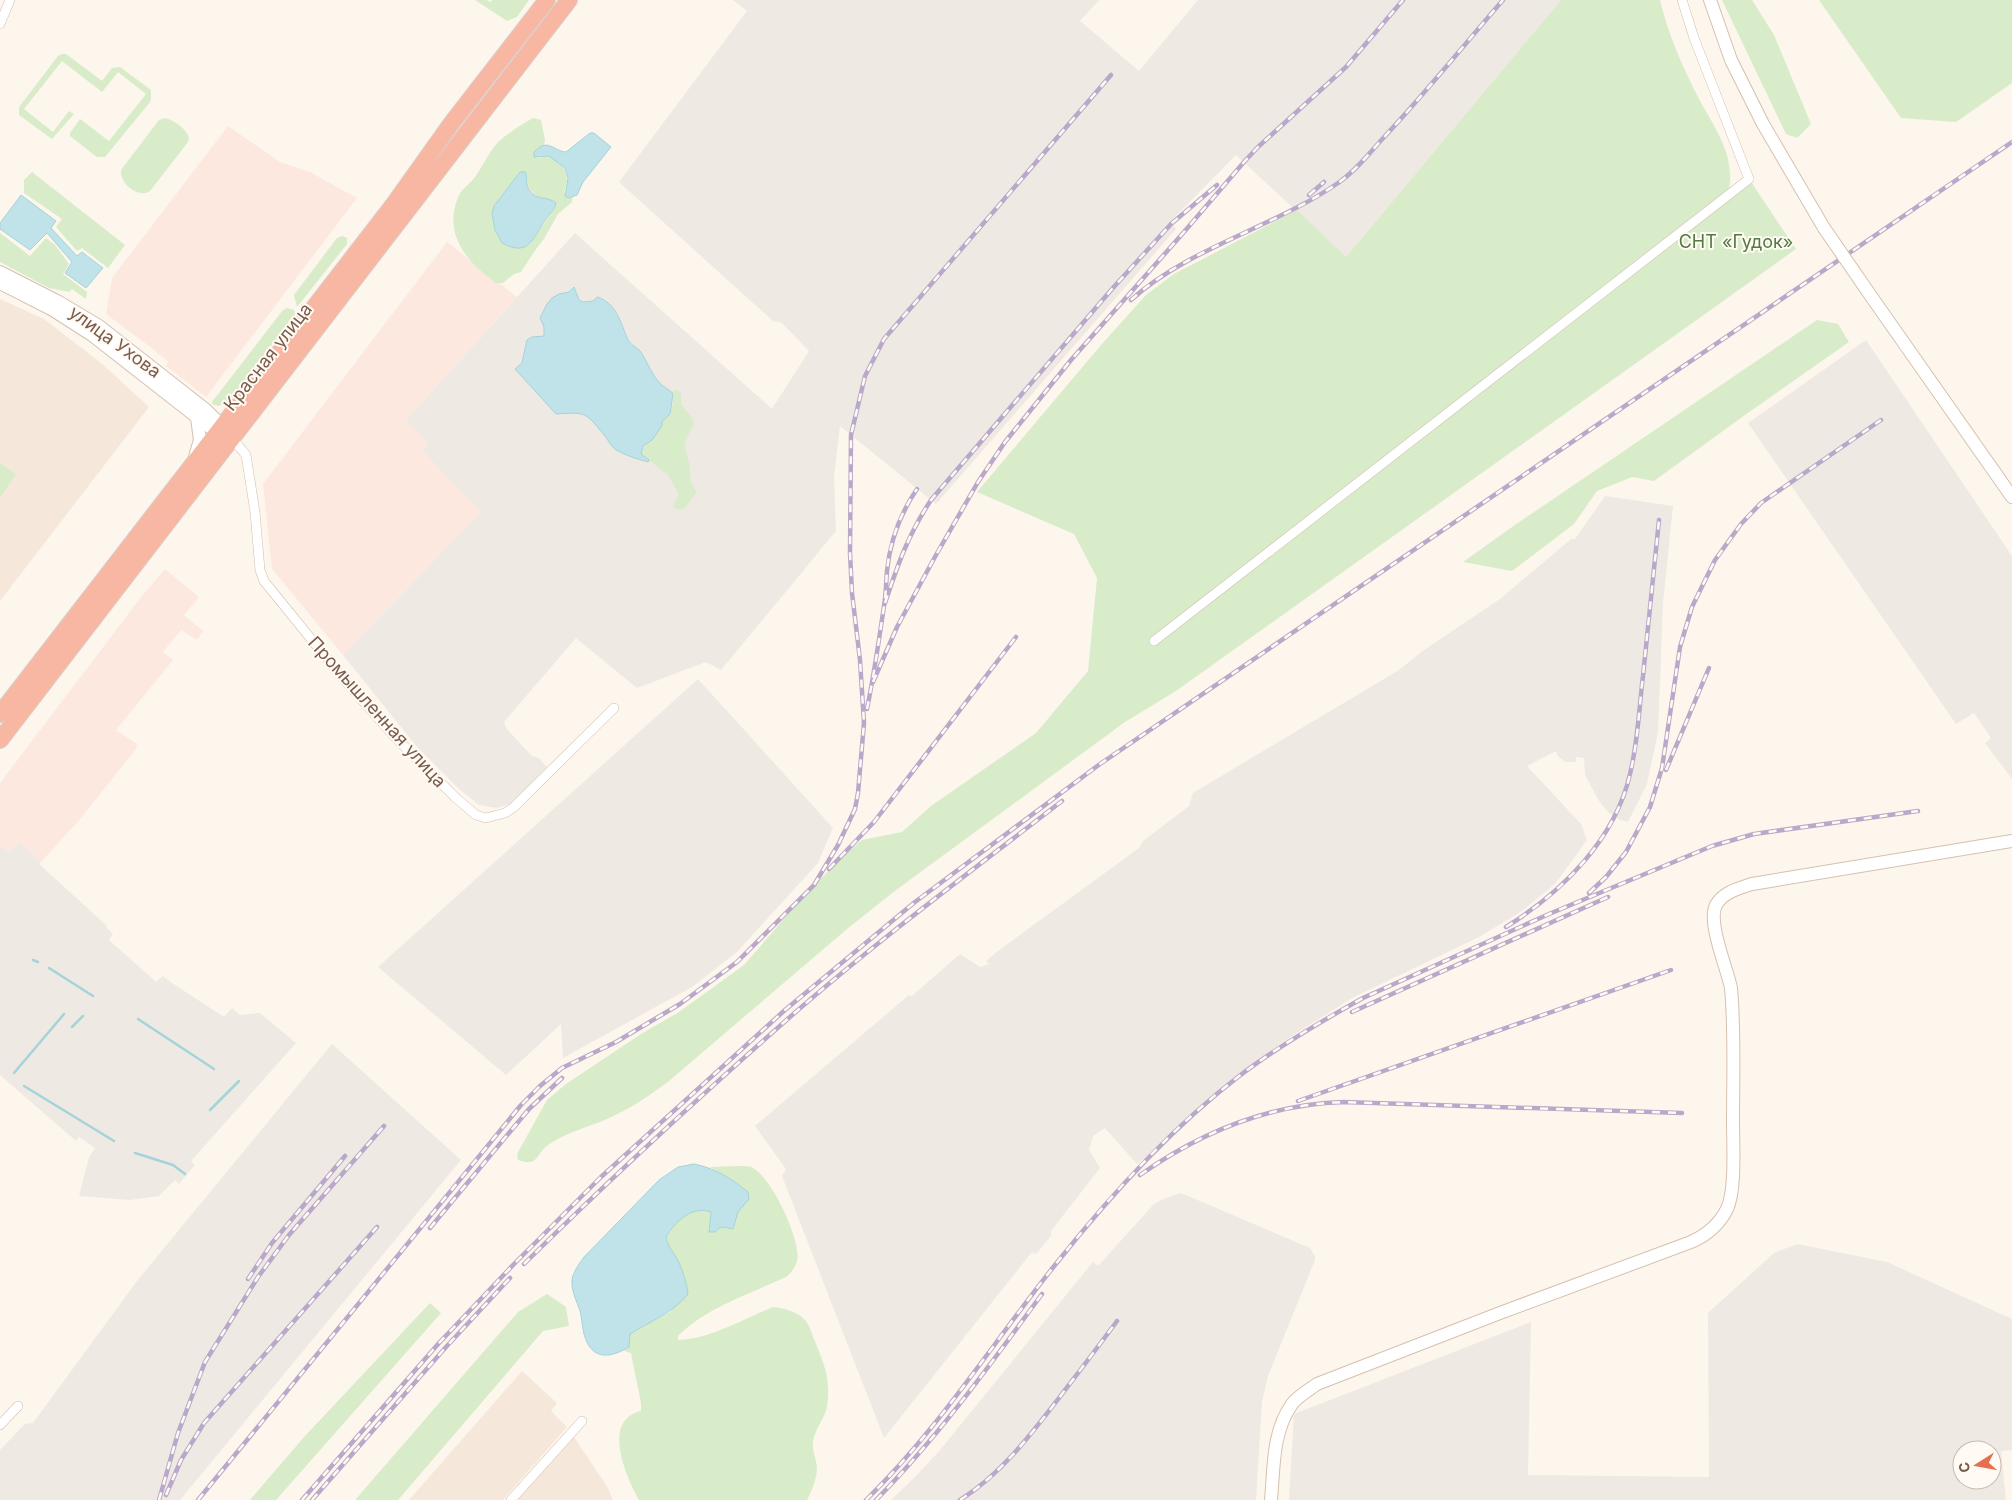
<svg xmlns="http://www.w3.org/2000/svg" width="2012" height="1500" font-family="Inter,sans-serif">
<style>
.residential{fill:#f5e8da}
.commercial{fill:#fde8e0}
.industrial{fill:#efe9e4;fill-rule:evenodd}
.green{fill:#d8ecc9;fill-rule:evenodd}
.water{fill:#bfe3e8;stroke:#a5d3da}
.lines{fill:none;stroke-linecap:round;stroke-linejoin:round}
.stream{stroke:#a5d3da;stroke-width:2.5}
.street-casing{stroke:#d1beb0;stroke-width:10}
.secondary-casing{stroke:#d6c0b0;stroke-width:14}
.highway-casing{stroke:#dad1cd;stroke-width:18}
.street{stroke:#fff;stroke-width:9}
.secondary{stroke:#fff;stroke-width:12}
.highway{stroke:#f7b7a3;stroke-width:16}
.rail-casing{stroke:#b9a8c9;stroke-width:4.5}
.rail{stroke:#fffaf3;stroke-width:2.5;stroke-dasharray:8;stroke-linecap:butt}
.secondary-bridge-casing{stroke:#d6c0b0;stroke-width:14;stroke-linecap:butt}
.secondary-bridge{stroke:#fff;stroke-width:12}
.labels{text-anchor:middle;stroke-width:4;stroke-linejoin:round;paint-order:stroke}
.park-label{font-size:18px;fill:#537a41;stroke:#fffaf3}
.street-label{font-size:18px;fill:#7a5c4d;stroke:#fffaf3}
</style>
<rect width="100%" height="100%" fill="#fdf6ec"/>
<g class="residential">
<path d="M0 299 44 319 101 363 149 407 0 601Z"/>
<path d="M522 1371 557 1403 551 1411 567 1427 503 1500H409Z"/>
<path d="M574 1437 608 1488 613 1500H518Z"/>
</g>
<g class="commercial">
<path d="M228 126 280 162 310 172 357 198 206 397 166 366 169 362 153 349 106 314 112 278Z"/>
<path d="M447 242 517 297 405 421 428 443 422 451 481 512 343 655 272 569 263 484Z"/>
<path d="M165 569 199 597 184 615 203 631 197 640 181 630 163 652 173 660 116 730 137 744 136 749 81 818 41 862 19 842 10 852 0 845V783L142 596Z"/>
</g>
<g class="industrial">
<path d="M733 0H1099L1080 21 1139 71 1198 0H1561L1346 257 1236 155 1170 222 1176 229 936 504 840 426 834 477 836 531 721 670 706 662 637 688 576 638 504 722 506 728 532 756 539 758 548 769 510 804 497 808 479 805 458 788 418 748 343 655 481 512 422 451 428 443 405 421 575 233 772 409 809 351 782 323 773 321 619 182 747 11Z"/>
<path d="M1866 340 2012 556V779L1985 743 1991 738 1974 713 1956 724 1748 423Z"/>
<path d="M1605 496 1673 506 1663 603 1658 732 1647 784 1628 822 1618 819 1609 813 1599 801 1585 775 1584 758 1576 757V762H1565L1558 756 1556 751 1527 766 1581 824 1587 840 1555 884 1522 911 1479 937 1354 997 1292 1036 1254 1063 1137 1164 1105 1128 1093 1136 1089 1150 1100 1168 1051 1231V1236L1036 1254 1032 1252 884 1438 782 1176 786 1169 755 1126 909 995 912 996 960 954 980 967 989 964 986 961 998 951 1139 848 1143 841 1189 806 1193 793 1399 670 1424 650 1500 599 1571 539H1575Z"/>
<path d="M698 679 833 828 818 863 737 952 692 987 563 1058 561 1024 506 1075 378 967Z"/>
<path d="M19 842 41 862 39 864 107 926 106 927 113 934 109 940 156 982 163 976 172 983 224 1017 232 1008 240 1015 260 1013 296 1043 191 1161 195 1165 179 1184 175 1180 159 1196 130 1200 79 1196 89 1157 95 1148 79 1137 76 1141 0 1075V845L10 852Z"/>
<path d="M332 1044 461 1160 180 1500H0V1450L25 1424 33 1423 137 1281Z"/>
<path d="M1181 1193 1310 1248 1315 1256V1260L1268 1376 1262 1402 1256 1500H891L915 1477 940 1450 1093 1262 1098 1266 1154 1204 1163 1199Z"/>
<path d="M1797 1244 1887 1262 2012 1319V1450L2001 1451 2006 1500H1289L1294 1414 1531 1322 1528 1475 1709 1477 1708 1313 1774 1253ZM1962 1450H1992V1480H1962Z"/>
</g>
<g class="green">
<path d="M475 0H487L490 2 492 0H529L517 17 507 21Z"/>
<path d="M1561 0H1660C1667 30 1680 61 1694 89 1711 125 1738 152 1728 195L1749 179 1796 249 1176 691 1125 722 896 890 847 929 669 1081C649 1096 630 1109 607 1119 588 1127 568 1132 551 1143 535 1152 540 1168 518 1160L517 1154 547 1100 566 1084 641 1034 679 1012 744 965 810 889 848 852 862 840 902 832 931 806 1036 733 1088 671 1097 578 1074 534 977 492 1101 345 1146 295 1174 274 1297 210 1346 257Z"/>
<path d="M1722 0H1752L1774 35 1811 124 1797 138 1786 134Z"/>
<path d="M1819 0H2012V83L1956 122 1901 118Z"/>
<path d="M62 54H66L102 81 112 68 120 67 151 90V98L150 102 105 157H97L70 136V133L80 119 109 141 146 94 118 72 102 92 62 61 24 109 53 132 69 111 74 114 52 139 19 115V107L58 56Z"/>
<path d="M165 118C174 120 186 129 189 137L188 142 150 191C138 199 119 183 121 170L159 120Z"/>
<path d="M533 118 541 120 545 140 544 145 537 148V158L549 156C565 165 571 175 564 192L569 198H573L571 203 558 214 544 239 536 249 521 272 514 274 503 283H496C467 262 443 235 458 197 461 189 470 184 475 177 483 166 489 152 498 142 508 133 521 125 533 118ZM520 172 527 177 526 182C531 197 544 198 555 208L529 245 502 243 495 230 494 206Z"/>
<path d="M32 172 125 245 108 268 82 248 77 251 56 227 62 219 24 193V180Z"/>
<path d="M0 233 30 256 46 238 55 245 69 264 63 274 87 292 86 299 72 289 69 292 49 288 0 262Z"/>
<path d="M342 236 347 238V244L297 307 294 295 337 238Z"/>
<path d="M287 308 294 310 295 314 228 402 218 406 212 404V402L283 310Z"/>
<path d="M1817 320 1838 324 1849 342 1745 415 1654 481 1632 477 1597 491 1574 524 1512 571 1463 562 1512 527Z"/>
<path d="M677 390 681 393V404L693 419 694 425 686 439 685 448 689 463 691 483 697 492 683 510 674 508V504L679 494 668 475 641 454C642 445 647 445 652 440 657 436 658 427 662 422 669 413 678 404 671 391Z"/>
<path d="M0 463 16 474 0 498Z"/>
<path d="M740 1166C743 1166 748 1166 751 1167 771 1175 802 1242 797 1261 795 1268 791 1273 786 1277 750 1294 707 1307 678 1336V1340C711 1339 743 1319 773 1307 783 1308 796 1311 804 1319 810 1325 811 1332 814 1339 824 1363 831 1379 827 1406 825 1419 815 1428 813 1441 812 1451 816 1458 817 1467 817 1479 812 1490 807 1500H639C626 1477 601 1420 641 1411V1403L631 1353 624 1351 629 1347 630 1334 670 1312 687 1287 677 1260 668 1247 666 1237 678 1221 686 1215 702 1209 711 1212 709 1227C729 1228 737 1213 749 1199L738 1184 710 1167Z"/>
<path d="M547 1294 566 1307 569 1326 543 1331 398 1500H355L518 1312Z"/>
<path d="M430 1303 441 1313 276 1500H250L305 1436Z"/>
</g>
<g class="water">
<path d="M590 133H594L611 147 583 182 577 195 569 198 565 196 568 178 565 168 549 156 534 157V152C548 137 553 151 566 152Z"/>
<path d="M520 172H525C528 177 525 182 528 188 536 202 546 195 556 203 555 210 550 213 546 219 533 237 530 258 502 243L495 230 492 213 494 206Z"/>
<path d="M21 195 56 221 51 228 77 256 82 252 103 268 86 288 65 273 72 262 47 233 30 250 0 229V223Z"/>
<path d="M574 287 579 300 583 302 593 301 597 297C617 303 621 324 628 340 631 345 636 347 640 351 645 357 651 373 658 381 662 387 669 388 673 394L670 414 662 422V426L652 440 643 446 641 454 649 460 648 462C637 459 624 455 615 449 611 446 608 440 605 436 585 412 587 412 556 414L515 369 522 363 527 340 532 337 544 336V327L540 318 547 304 552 298 559 294 569 292Z"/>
<path d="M694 1164C715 1168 732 1179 748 1192L749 1199 738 1212 733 1229C724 1228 722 1224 715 1232H709L711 1212C692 1205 675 1222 666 1237 668 1247 672 1250 677 1259 682 1267 687 1284 688 1294 673 1313 651 1321 630 1334L629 1347C609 1359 591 1360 584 1334 582 1326 582 1318 580 1311 577 1302 571 1290 572 1281 572 1273 580 1263 584 1257L659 1180 678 1167Z"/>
</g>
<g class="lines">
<g class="stream">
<path d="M33 960 38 962"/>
<path d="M49 968 93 996"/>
<path d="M138 1019 214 1069"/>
<path d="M72 1027 83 1016"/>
<path d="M14 1073 64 1014"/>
<path d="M24 1086 114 1141"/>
<path d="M210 1110 239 1081"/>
<path d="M135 1153 173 1165 185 1174"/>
</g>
<g class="street-casing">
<g id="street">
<path d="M0 24 10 0"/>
<path d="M231 437 246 455 255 512 260 570 264 581 346 682 394 736 456 798 476 815 486 818 505 813 513 808 614 708"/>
<path d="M1154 641 1749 179 1694 38 1682 0"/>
<path d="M0 1425 18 1406"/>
<path d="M511 1500 582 1421"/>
</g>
</g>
<g class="secondary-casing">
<g id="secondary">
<path d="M1710 0 1731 60 1763 124 1824 228"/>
<path d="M0 272 57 301 99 326 206 410 227 431"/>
<path d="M0 283 53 310 92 335 216 432 224 435"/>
<path d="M1873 299 2012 497"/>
<path d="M195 457 200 440 197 418"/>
<path d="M1271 1500C1274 1468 1272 1432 1292 1404 1298 1396 1309 1390 1317 1384L1500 1313 1691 1242C1707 1235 1719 1225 1727 1209 1736 1190 1733 1144 1733 1122 1733 1077 1735 1032 1731 988 1727 968 1707 922 1716 905 1723 892 1740 888 1752 884L2012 841"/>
</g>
</g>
<g class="highway-casing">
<g id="highway">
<path d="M0 714 394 204 451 124 547 0"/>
<path d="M0 740 569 0"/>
</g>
</g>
<use href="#street" class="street"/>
<use href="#secondary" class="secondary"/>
<use href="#highway" class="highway"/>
<g class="rail-casing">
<g id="rail">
<path d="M1309 195 1324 182"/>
<path d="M1131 300C1188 248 1275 227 1338 183 1357 170 1371 151 1386 135 1427 91 1464 45 1503 0"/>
<path d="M885 603C898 564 908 535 931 500L1112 289 1171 224 1217 185"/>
<path d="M873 682 897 627 936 555 978 482 1005 442 1071 360 1184 232 1244 162 1258 147 1346 67 1403 0"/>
<path d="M867 709C874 675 879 640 884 606 886 594 886 583 887 571 890 541 900 514 917 489"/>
<path d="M1666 770 1709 668"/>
<path d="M829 869 874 822 1016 637"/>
<path d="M1589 893 1606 877 1626 852 1650 807 1662 768 1680 647 1692 607 1715 560 1741 524 1761 503 1881 420"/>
<path d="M1506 927C1562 892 1615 840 1630 774 1638 742 1639 708 1643 676 1648 624 1654 572 1659 520"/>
<path d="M1352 1012 1608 897"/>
<path d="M1298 1101 1671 970"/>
<path d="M1140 1175C1201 1132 1270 1104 1344 1102L1682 1113"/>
<path d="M430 1228 529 1109 562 1078"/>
<path d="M524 1264C610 1179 699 1097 790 1017 877 941 970 872 1062 801"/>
<path d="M248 1279 272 1243 345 1156"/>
<path d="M166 1495 181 1460 204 1423 377 1227"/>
<path d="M159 1500 178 1433 205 1362 258 1277 289 1235 384 1126"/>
<path d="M198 1500 521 1105 540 1086 562 1068 616 1042 680 1004 737 962 814 885 838 845 855 809 858 793 864 723 860 660 852 593 850 553 851 435 865 376 884 339 1111 75"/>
<path d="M302 1500 439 1343 515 1263 601 1177 785 1010 915 902 1100 764 2012 142"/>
<path d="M312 1500 446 1347 510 1278"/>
<path d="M866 1500C938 1430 992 1344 1055 1265 1109 1197 1169 1130 1238 1077 1277 1047 1320 1022 1363 998L1549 914 1712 846 1754 834 1918 811"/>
<path d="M876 1500C938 1437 990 1365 1042 1294"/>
<path d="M960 1500C1001 1474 1029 1437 1059 1398 1078 1373 1098 1347 1117 1321"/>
</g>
</g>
<use href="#rail" class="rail"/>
<g class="secondary-bridge-casing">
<path id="secondary-bridge" d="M1824 228 1873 299"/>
</g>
<use href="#secondary-bridge" class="secondary-bridge"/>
</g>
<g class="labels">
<g class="park-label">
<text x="1736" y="248">СНТ «Гудок»</text>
</g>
<g class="street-label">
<text transform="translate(115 342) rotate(36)" y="6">улица Ухова</text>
<text transform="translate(268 357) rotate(-52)" y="6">Красная улица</text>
<text transform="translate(377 712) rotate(48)" y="6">Промышленная улица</text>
</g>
</g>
<g transform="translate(1977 1465) rotate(259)"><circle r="24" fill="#fffaf3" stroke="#cabbb1"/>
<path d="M0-4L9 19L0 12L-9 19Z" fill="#e76f51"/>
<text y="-8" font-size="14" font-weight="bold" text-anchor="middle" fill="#7a5c4d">С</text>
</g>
</svg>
